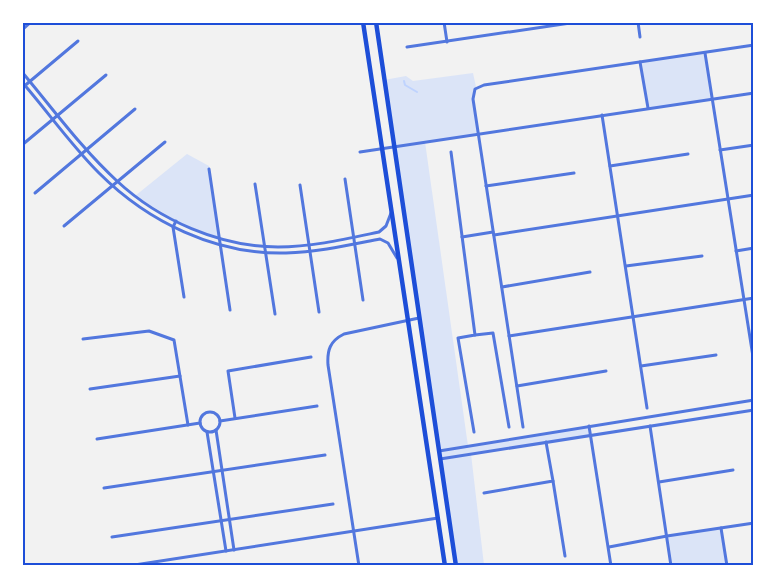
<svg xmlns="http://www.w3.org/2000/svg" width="776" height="588" font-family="'DM Sans',sans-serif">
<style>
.green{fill:#dbe4f7}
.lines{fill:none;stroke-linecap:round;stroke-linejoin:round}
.stream{stroke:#bfd3fe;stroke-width:2}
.minor{stroke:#5277de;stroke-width:3}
.secondary{stroke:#1d4ed8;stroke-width:4.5}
.neatline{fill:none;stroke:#1d4ed8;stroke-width:2}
</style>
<rect width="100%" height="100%" fill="#f2f2f2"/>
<g class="green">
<path d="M705 53 712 99 648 108 640 62Z"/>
<path d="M473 73 476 87 473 91 478 134 425 142 468 446 589 426 590 435 471 454 484 565H456L384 80 406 76 413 81Z"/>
<path d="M187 154 209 166 219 238 182 224 135 196Z"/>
<path d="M721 528 727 565H671L667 536Z"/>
</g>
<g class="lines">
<path class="stream" d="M404 81 405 85 417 92"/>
<g class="minor">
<path d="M444 22 447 42"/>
<path d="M638 22 640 37"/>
<path d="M22 30 31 22"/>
<path d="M407 47 577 22"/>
<path d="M705 53 754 363"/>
<path d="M640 62 648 108"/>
<path d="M22 72C53 109 82 149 117 181 159 220 220 247 278 247 312 247 346 239 379 232L386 226 391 213"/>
<path d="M22 82C48 112 71 145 99 173 148 222 216 255 286 253 318 252 349 245 380 239L388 243 397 258"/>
<path d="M22 88 78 41"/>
<path d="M602 115 647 408"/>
<path d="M22 145 106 75"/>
<path d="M720 150 754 145"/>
<path d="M360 152 754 93"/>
<path d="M451 152 475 335 458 338 474 432"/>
<path d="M610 166 688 154"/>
<path d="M209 169 230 310"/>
<path d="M345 179 363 300"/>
<path d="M255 184 275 314"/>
<path d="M300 185 319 312"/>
<path d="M486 186 574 173"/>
<path d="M35 193 135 109"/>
<path d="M176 221 173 227 184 297"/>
<path d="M64 226 165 142"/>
<path d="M494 235 754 195"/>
<path d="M462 237 493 232"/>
<path d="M736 251 754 248"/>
<path d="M626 266 702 256"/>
<path d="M502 287 590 272"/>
<path d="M475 335 493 333 509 427"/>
<path d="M509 336 754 298"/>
<path d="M83 339 149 331 174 340 188 425"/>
<path d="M641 366 716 355"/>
<path d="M517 386 606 371"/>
<path d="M90 389 180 376"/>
<circle cx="210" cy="422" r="10"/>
<path d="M235 418 228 371 311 357"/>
<path d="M220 421 317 406"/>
<path d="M589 426 611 566"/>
<path d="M650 426 671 566"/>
<path d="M523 427 473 99 475 89 484 85 754 45"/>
<path d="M216 430 234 550"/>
<path d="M207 432 226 551"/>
<path d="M97 439 200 423"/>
<path d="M439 451 754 400"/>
<path d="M440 459 754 410"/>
<path d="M553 481 565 556"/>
<path d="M659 482 733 470"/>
<path d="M104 488 325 455"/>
<path d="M484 493 553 481 546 442"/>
<path d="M721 528 727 566"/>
<path d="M112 537 333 504"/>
<path d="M609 547 667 536 754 523"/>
<path d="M128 566 438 518"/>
<path d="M204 566 206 565"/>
<path d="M359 566 328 365C327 350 330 341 344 334L419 318"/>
</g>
<g class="secondary">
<path d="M363 22 445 566"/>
<path d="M376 22 456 566"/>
</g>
</g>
<rect width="776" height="588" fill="none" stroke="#ffffff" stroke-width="48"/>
<rect x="24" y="24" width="728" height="540" class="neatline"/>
</svg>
